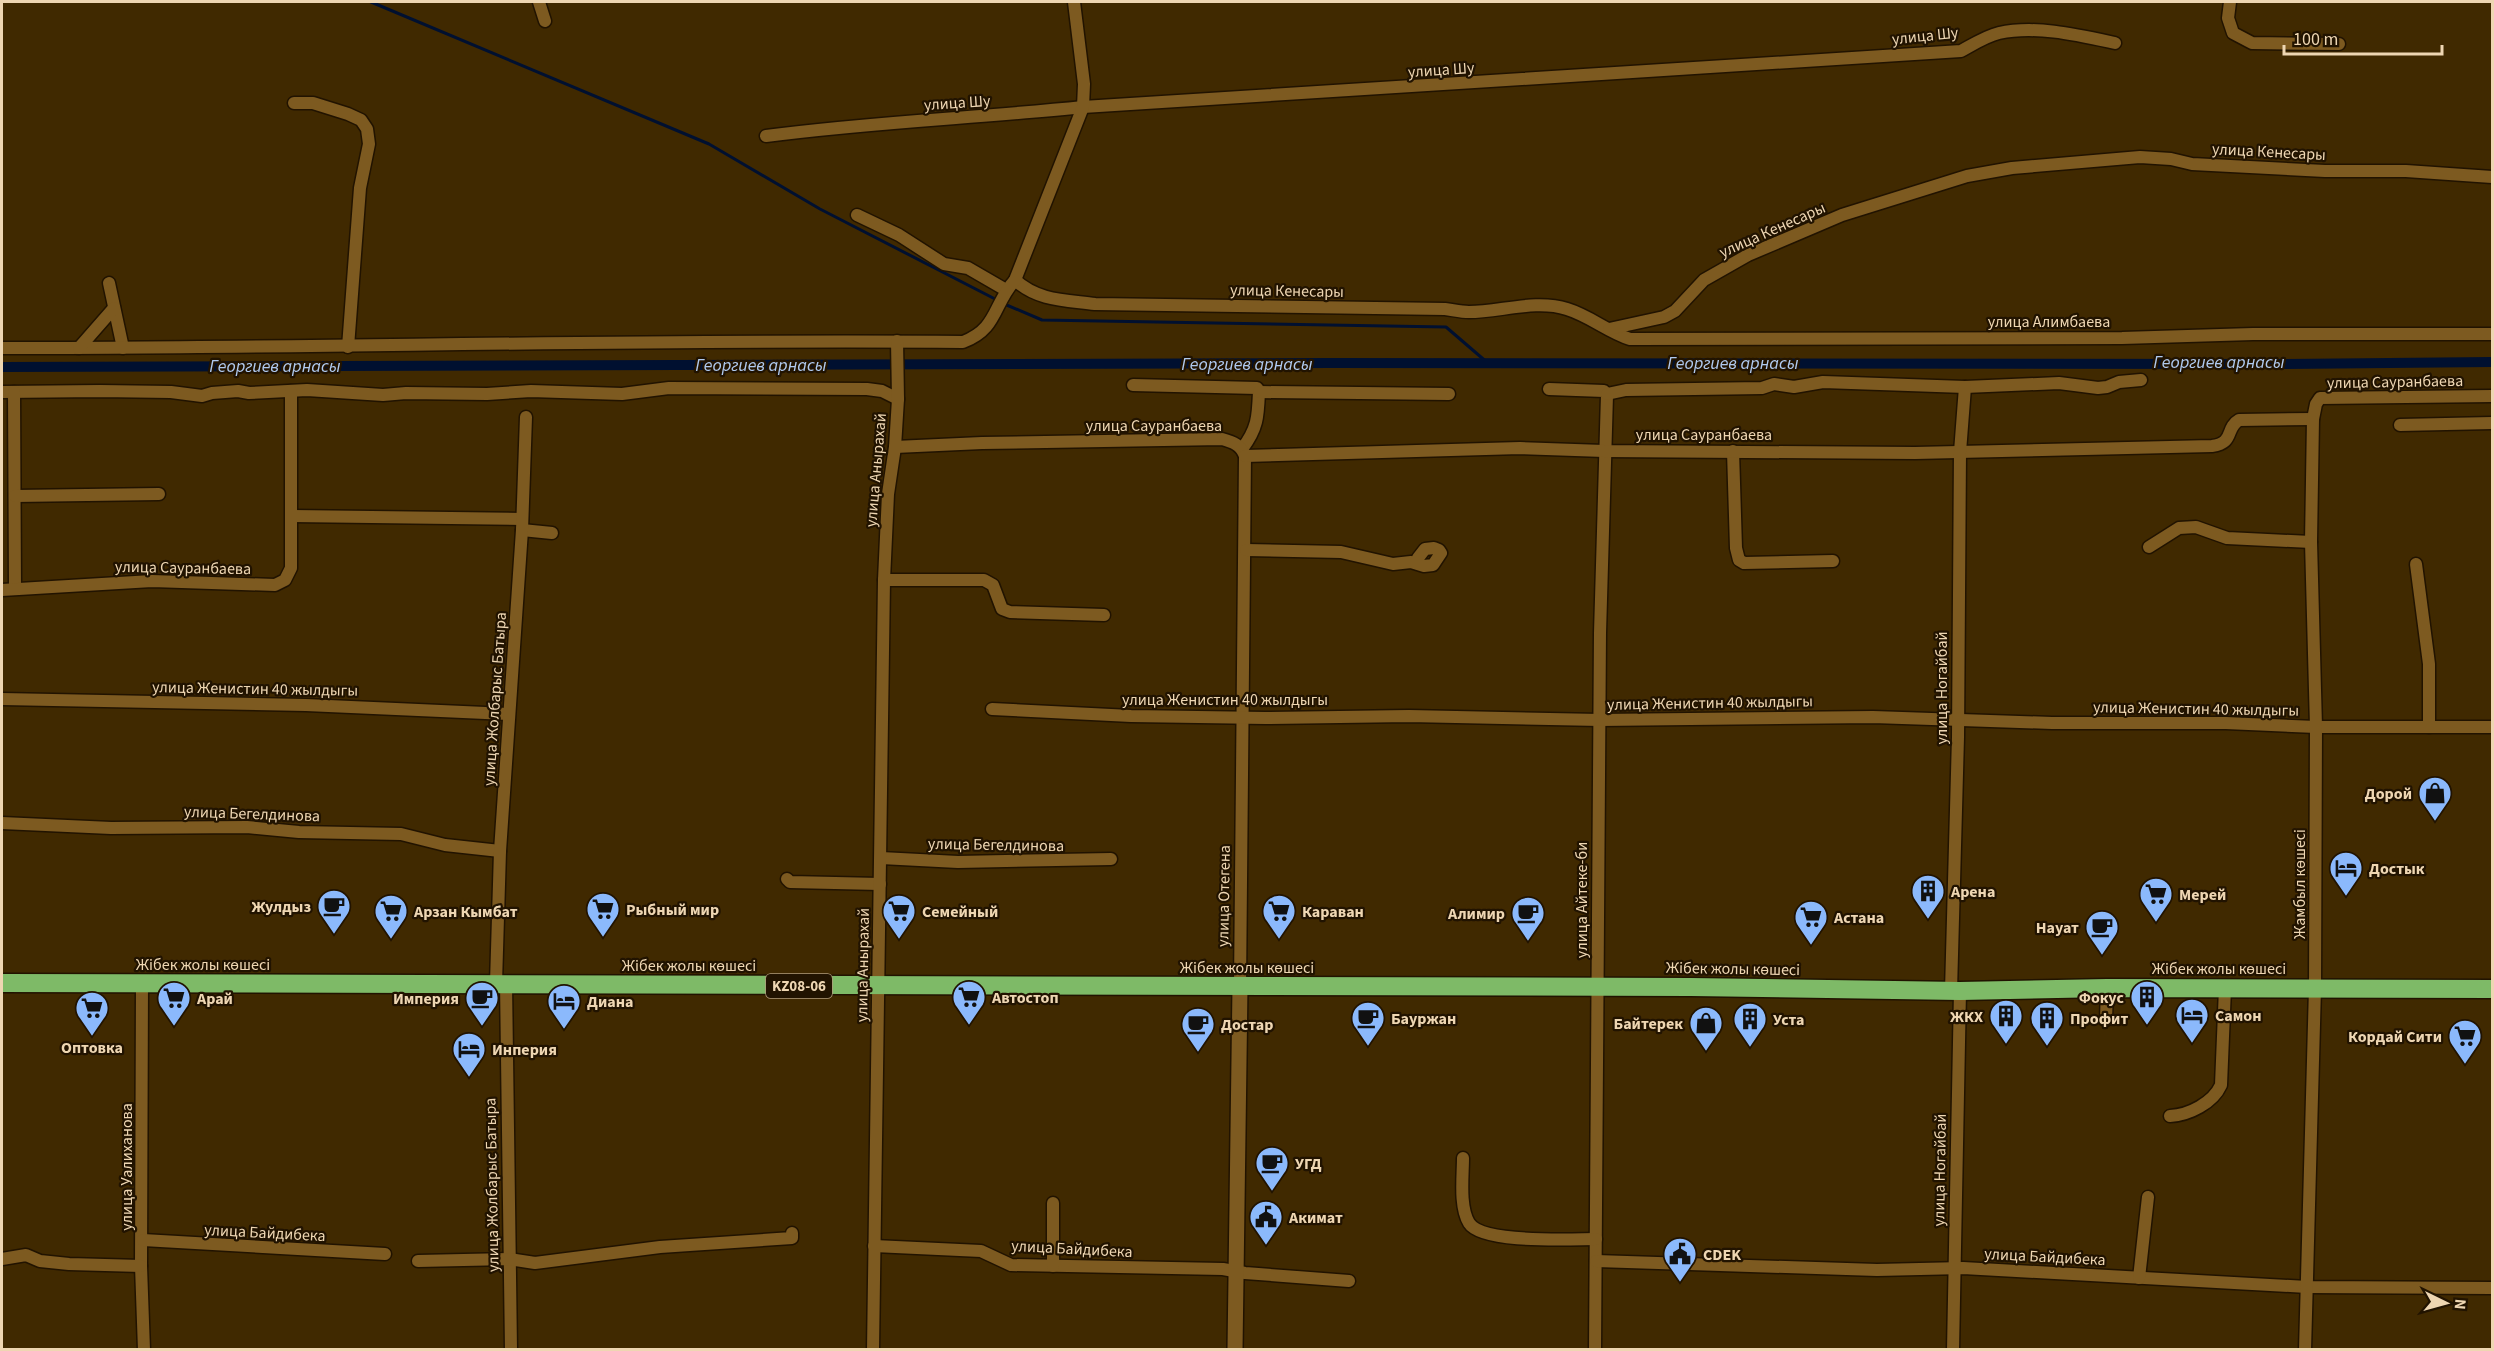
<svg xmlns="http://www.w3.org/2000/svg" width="2494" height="1351" font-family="'Source Sans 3',sans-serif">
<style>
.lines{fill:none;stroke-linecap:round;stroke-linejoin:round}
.stream{stroke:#001030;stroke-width:3}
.canal{stroke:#001030;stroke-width:10}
.street-casing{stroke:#211300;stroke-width:15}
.secondary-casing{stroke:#211300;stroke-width:18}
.highway-casing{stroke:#211300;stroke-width:21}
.street{stroke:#7d5a20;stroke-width:12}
.secondary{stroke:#7d5a20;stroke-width:15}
.highway{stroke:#7eba67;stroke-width:18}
.labels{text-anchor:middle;stroke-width:4.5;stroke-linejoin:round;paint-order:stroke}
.shield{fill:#211300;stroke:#b09c7d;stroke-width:1.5}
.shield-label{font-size:15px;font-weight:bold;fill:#eed6b2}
.street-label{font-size:16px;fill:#eed6b2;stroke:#211300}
.poi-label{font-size:16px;font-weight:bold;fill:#eed6b2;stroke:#211300;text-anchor:start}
.water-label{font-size:18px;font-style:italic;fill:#b0caef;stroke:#211300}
</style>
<rect width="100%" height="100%" fill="#402900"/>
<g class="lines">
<g class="stream">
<path d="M371 2 709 144 820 209 997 300"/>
<path d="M1002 303 1042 320 1446 327 1489 364"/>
</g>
<path class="canal" d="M2 367 1329 363 2282 364 2492 362"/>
<g class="street-casing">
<g id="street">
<path d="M539 2 545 21"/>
<path d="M2230 2 2228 18 2233 33 2252 43 2339 44"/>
<path d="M294 103H313L348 114 361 120 367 129 369 144 360 188 348 347"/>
<path d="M766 136C871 122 977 118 1083 107L1961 51C1972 45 1986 36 1999 33 2036 25 2078 35 2115 43"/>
<path d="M857 215 899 235 944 264 968 268 1006 290"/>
<path d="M1015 280C1038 301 1065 300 1095 304L1445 309C1453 310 1461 312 1469 312 1500 312 1536 299 1567 309 1590 316 1608 332 1630 339L2122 338 2253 334H2492"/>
<path d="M109 283 123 348"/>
<path d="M1609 329 1664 317 1675 311 1704 280 1748 255 1842 215 1967 176 2012 168 2140 157 2171 159 2192 164 2325 171H2406L2492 177"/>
<path d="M2 348C322 348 642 339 963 342 998 329 993 304 1015 280L1083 107 1084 84 1074 2"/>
<path d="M79 348 114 308"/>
<path d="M1133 385 1257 388 1259 391C1258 416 1258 428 1242 449"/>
<path d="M1549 389 1604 391 1607 395 1600 633 1595 1350"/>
<path d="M2 392 100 391 171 392 202 396 212 393 238 391 249 393 307 390 383 395 406 393 487 394 531 391 622 394 669 388 867 389 882 391 898 399"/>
<path d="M14 392 15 588"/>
<path d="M1259 392 1449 394"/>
<path d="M1607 394 1626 390 1762 388 1774 384 1794 387 1823 382 1965 387 2059 383 2098 388 2107 387 2119 382 2141 380"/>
<path d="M2400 425 2492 423"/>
<path d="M895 447 982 443 1222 439C1233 442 1241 445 1245 456L1240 987"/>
<path d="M1733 451 1736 548 1739 560 1744 563 1833 561"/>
<path d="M1245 456 1520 448 1604 451 1915 453 2212 446C2235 443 2225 428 2239 420L2313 419"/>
<path d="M15 496 159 494"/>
<path d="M292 516 522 519"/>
<path d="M522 530 552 533"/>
<path d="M2149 547 2179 528 2196 527 2227 538 2311 542"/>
<path d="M1246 550 1341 552 1393 564 1411 562 1424 566 1433 565 1441 553 1439 550 1434 548 1425 549 1418 558 1419 563"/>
<path d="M2416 564 2429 664V727"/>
<path d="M884 580H984L993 585 1002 609 1010 612 1104 615"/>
<path d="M2 590 152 581 275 585 285 580 291 568V391"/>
<path d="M2 699 306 705 508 714"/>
<path d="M992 709 1131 716 1265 718 1409 716 1600 720 1873 717 2052 723H2226L2316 727H2492"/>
<path d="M2 823 111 828 247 827 299 832 401 834 445 845 500 851"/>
<path d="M881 858 958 862 1111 859"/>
<path d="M787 879 790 882 880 884"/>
<path d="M496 983 500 851 522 530 526 417"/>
<path d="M506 983 511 1350"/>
<path d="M142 984 141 1266 144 1350"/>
<path d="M1951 991 1958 737 1960 452 1965 387"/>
<path d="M2106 1020 2107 988"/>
<path d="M2170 1116C2189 1115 2213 1103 2221 1085L2225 988"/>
<path d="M1463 1158C1463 1176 1459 1206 1469 1223 1482 1244 1571 1239 1596 1239"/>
<path d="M143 1240 385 1254"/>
<path d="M874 1246 981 1251 1011 1265 1223 1269 1245 1273 1349 1281"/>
<path d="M2 1259 26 1255 40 1261 69 1264 141 1266"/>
<path d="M418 1261 509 1259 535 1263 660 1247 792 1238V1233"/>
<path d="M1596 1261 1877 1270 1963 1268 2307 1287 2492 1288"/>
<path d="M1053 1266V1203"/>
<path d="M2139 1278 2148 1197"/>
<path d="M873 1350 884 580 888 494 895 447 898 399 897 341"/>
<path d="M1953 1350 1960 991"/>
<path d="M2305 1350 2315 988 2316 727 2311 542 2313 419 2316 404 2320 398 2492 396"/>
</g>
</g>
<g class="secondary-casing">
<path id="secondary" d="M1235 1350 1240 987"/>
</g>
<g class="highway-casing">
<path id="highway" d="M2 983 1691 987 1960 991 2107 988 2492 989"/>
</g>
<use href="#street" class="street"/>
<use href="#secondary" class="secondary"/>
<use href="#highway" class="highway"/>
</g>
<defs>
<g id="shop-pin" transform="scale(1.725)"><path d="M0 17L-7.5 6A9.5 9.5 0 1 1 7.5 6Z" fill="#8bb9fc" stroke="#211300"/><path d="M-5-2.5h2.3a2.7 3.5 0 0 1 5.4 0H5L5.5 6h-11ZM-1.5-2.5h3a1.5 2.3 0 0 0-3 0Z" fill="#111"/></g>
<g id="hotel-pin" transform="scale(1.725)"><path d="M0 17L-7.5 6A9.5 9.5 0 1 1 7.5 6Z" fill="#8bb9fc" stroke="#211300"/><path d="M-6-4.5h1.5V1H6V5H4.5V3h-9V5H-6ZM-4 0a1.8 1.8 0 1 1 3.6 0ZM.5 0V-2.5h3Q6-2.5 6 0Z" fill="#111"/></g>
<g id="building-pin" transform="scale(1.725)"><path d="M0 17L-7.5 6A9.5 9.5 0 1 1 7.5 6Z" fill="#8bb9fc" stroke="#211300"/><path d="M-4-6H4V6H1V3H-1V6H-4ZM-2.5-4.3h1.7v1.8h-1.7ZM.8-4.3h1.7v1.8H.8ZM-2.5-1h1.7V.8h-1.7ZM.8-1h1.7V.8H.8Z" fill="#111"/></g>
<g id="supermarket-pin" transform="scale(1.725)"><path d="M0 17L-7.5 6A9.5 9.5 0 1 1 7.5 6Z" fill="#8bb9fc" stroke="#211300"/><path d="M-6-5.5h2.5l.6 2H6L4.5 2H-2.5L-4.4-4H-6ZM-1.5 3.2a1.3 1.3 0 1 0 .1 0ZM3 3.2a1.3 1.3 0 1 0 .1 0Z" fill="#111"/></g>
<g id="cafe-pin" transform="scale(1.725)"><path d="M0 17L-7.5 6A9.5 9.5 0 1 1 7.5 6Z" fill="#8bb9fc" stroke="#211300"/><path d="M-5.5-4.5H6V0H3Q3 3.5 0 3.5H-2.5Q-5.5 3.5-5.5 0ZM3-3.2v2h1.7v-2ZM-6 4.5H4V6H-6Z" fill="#111"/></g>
<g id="civic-pin" transform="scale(1.725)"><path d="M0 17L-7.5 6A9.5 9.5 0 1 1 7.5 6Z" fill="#8bb9fc" stroke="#211300"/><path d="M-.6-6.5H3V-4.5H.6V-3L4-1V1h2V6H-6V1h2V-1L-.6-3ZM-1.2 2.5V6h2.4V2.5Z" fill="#111"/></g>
</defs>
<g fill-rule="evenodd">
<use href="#shop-pin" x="2435" y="793"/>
<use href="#hotel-pin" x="2346" y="868"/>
<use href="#building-pin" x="1928" y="891"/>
<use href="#supermarket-pin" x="2156" y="894"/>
<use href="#cafe-pin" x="334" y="906"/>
<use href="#supermarket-pin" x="603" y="909"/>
<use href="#supermarket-pin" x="391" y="911"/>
<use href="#supermarket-pin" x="899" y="911"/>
<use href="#supermarket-pin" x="1279" y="911"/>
<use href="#cafe-pin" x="1528" y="913"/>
<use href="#supermarket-pin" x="1811" y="917"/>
<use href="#cafe-pin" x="2102" y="927"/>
<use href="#supermarket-pin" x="969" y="997"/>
<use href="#building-pin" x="2147" y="997"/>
<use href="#supermarket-pin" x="174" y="998"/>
<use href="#cafe-pin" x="482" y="998"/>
<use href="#hotel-pin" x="564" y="1001"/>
<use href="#supermarket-pin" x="92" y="1008"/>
<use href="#hotel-pin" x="2192" y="1015"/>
<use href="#building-pin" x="2006" y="1016"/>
<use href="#cafe-pin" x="1368" y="1018"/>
<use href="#building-pin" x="2047" y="1018"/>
<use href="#building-pin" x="1750" y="1019"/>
<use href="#shop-pin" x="1706" y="1023"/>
<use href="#cafe-pin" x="1198" y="1024"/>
<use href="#supermarket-pin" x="2465" y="1036"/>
<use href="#hotel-pin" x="469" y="1049"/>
<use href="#cafe-pin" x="1272" y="1163"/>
<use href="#civic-pin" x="1266" y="1217"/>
<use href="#civic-pin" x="1680" y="1254"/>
</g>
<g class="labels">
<rect class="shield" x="766" y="974" width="66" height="24" rx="4.5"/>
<g class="shield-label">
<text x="799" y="991">KZ08-06</text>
</g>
<g class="street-label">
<text transform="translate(1925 35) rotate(-6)" y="6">улица Шу</text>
<text transform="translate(1441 69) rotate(-4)" y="6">улица Шу</text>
<text transform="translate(957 102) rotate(-4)" y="6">улица Шу</text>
<text transform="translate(2269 151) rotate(3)" y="6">улица Кенесары</text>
<text transform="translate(1772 229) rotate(-24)" y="6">улица Кенесары</text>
<text transform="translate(1287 290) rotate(1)" y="6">улица Кенесары</text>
<text x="2049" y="327">улица Алимбаева</text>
<text transform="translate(2395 381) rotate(-1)" y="6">улица Сауранбаева</text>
<text x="1154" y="431">улица Сауранбаева</text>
<text x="1704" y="440">улица Сауранбаева</text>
<text transform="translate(875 470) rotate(-85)" y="6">улица Анырахай</text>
<text transform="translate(183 567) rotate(1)" y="6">улица Сауранбаева</text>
<text transform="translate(255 688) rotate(1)" y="6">улица Женистин 40 жылдыгы</text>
<text transform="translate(1941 688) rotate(-90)" y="6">улица Ногайбай</text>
<text transform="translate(494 699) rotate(-86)" y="6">улица Жолбарыс Батыра</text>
<text x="1225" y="705">улица Женистин 40 жылдыгы</text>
<text transform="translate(1710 702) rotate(-1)" y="6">улица Женистин 40 жылдыгы</text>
<text transform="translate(2196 708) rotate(1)" y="6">улица Женистин 40 жылдыгы</text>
<text transform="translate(252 813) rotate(2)" y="6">улица Бегелдинова</text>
<text transform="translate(996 844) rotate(1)" y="6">улица Бегелдинова</text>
<text transform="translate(2299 884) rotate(-90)" y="6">Жамбыл көшесі</text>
<text transform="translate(1223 896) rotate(-89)" y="6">улица Отегена</text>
<text transform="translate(1581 900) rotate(-90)" y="6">улица Айтеке-би</text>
<text x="203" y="970">Жібек жолы көшесі</text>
<text x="689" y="971">Жібек жолы көшесі</text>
<text transform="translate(862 965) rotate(-89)" y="6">улица Анырахай</text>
<text x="1247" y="973">Жібек жолы көшесі</text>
<text transform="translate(1733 968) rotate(1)" y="6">Жібек жолы көшесі</text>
<text x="2219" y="974">Жібек жолы көшесі</text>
<text transform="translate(126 1167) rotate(-90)" y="6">улица Уалиханова</text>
<text transform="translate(1939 1170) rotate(-89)" y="6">улица Ногайбай</text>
<text transform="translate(491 1185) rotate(-91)" y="6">улица Жолбарыс Батыра</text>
<text transform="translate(265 1232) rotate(3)" y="6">улица Байдибека</text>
<text transform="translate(1072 1248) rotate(3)" y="6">улица Байдибека</text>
<text transform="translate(2045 1256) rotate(3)" y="6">улица Байдибека</text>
</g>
<g class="poi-label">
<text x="2412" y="799" text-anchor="end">Дорой</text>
<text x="2369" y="874">Достык</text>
<text x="1951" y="897">Арена</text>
<text x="2179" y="900">Мерей</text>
<text x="311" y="912" text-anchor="end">Жулдыз</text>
<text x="626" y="915">Рыбный мир</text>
<text x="414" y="917">Арзан Кымбат</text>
<text x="922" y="917">Семейный</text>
<text x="1302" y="917">Караван</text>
<text x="1505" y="919" text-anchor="end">Алимир</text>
<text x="1834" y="923">Астана</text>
<text x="2079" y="933" text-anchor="end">Науат</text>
<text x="992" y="1003">Автостоп</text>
<text x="2124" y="1003" text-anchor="end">Фокус</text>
<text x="197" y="1004">Арай</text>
<text x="459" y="1004" text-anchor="end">Империя</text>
<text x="587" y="1007">Диана</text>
<text x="2215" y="1021">Самон</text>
<text x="1983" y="1022" text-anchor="end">ЖКХ</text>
<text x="1391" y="1024">Бауржан</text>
<text x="2070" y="1024">Профит</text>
<text x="1773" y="1025">Уста</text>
<text x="1683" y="1029" text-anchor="end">Байтерек</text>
<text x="1221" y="1030">Достар</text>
<text x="2442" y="1042" text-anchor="end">Кордай Сити</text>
<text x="92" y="1053" text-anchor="middle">Оптовка</text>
<text x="492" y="1055">Инперия</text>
<text x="1295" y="1169">УГД</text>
<text x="1289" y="1223">Акимат</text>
<text x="1703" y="1260">CDEK</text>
</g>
<g class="water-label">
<text x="2219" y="368">Георгиев арнасы</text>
<text x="1733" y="369">Георгиев арнасы</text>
<text x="1247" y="370">Георгиев арнасы</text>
<text x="761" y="371">Георгиев арнасы</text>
<text x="275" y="372">Георгиев арнасы</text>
</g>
</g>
<rect width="2494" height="1351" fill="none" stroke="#eed6b2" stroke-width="6"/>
<g transform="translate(2446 1303) rotate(95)" stroke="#211300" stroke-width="4.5" paint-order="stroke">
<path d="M0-4.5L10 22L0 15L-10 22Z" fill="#eed6b2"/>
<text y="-9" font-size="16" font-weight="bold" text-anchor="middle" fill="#eed6b2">N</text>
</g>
<path d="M2284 45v9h158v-9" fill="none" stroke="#eed6b2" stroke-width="3"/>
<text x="2293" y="45" font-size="18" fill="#eed6b2" stroke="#211300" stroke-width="4.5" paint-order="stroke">100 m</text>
</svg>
